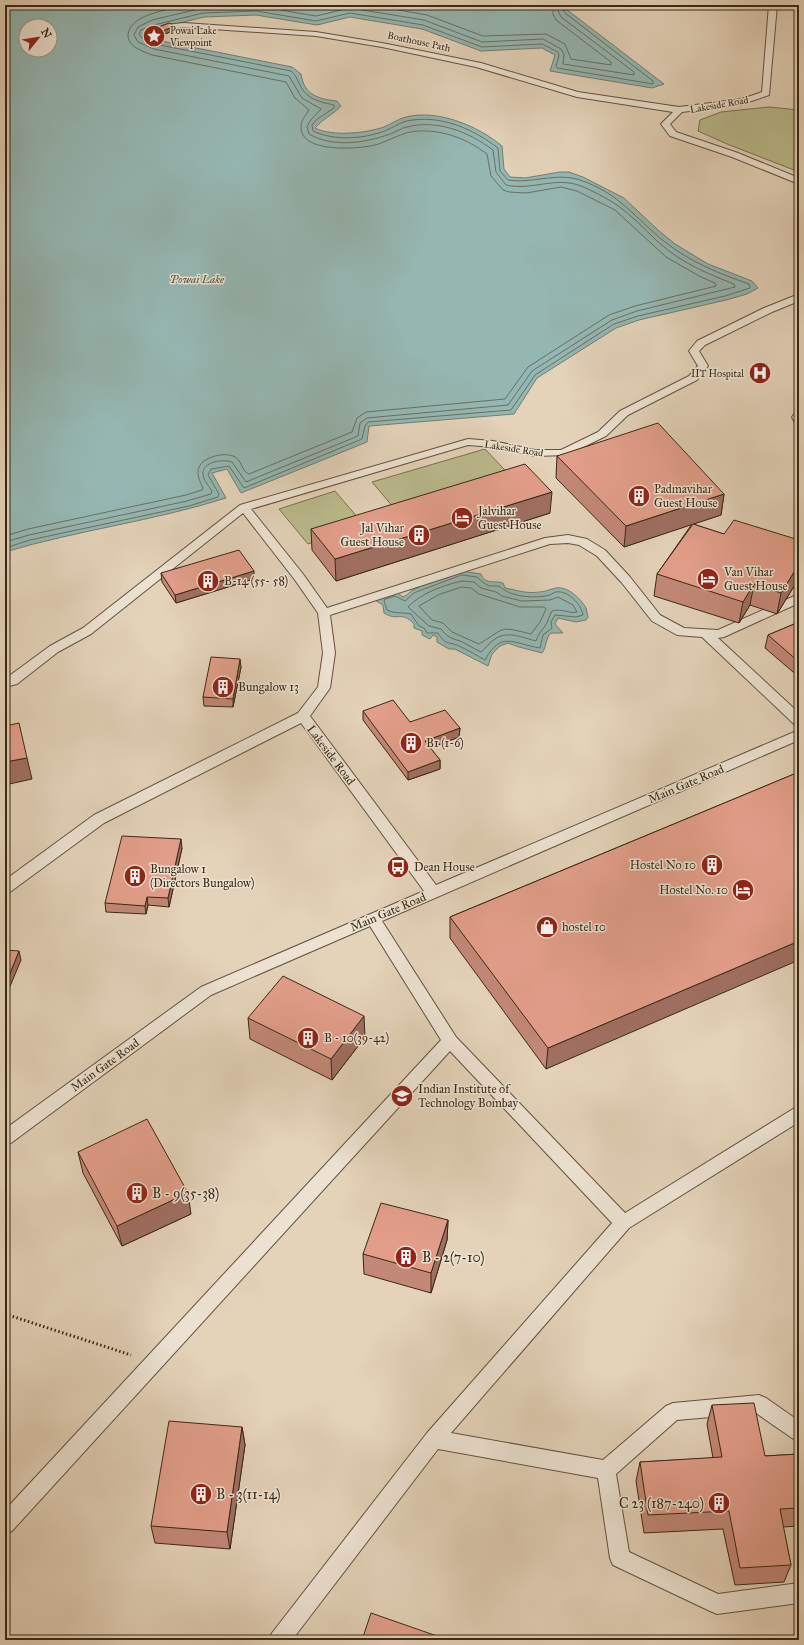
<svg xmlns="http://www.w3.org/2000/svg" width="804" height="1645" font-family="'IM FELL Great Primer',serif">
<style>
.green{fill:#baba8b;stroke:#7a7250}
.water{fill:#95b7b2;stroke:#707e73;fill-rule:evenodd}
.lines{fill:none;stroke-linecap:round;stroke-linejoin:round}
.shore{stroke:#677064;stroke-width:1}
.service-casing{stroke:#64533e;stroke-width:2}
.path{stroke:#392915;stroke-width:3;stroke-dasharray:1.5 2.5;stroke-linecap:butt}
.service{fill:#ede2d2;fill-rule:evenodd}
.wall{fill:#c38878;stroke:#392915}
.shaded-wall{fill:#9f6f61;stroke:#392915}
.building{fill:#e39e8b;stroke:#392915}
.labels{text-anchor:middle;stroke-width:3;stroke-linejoin:round;paint-order:stroke}
.far-poi-label{font-size:10px;fill:#392915;stroke:#ede2d2;text-anchor:start}
.far-street-label{font-size:10px;fill:#392915;stroke:#ede2d2}
.far-water-label{font-size:11px;font-style:italic;fill:#504c3c;stroke:#ede2d2}
.poi-label{font-size:12px;fill:#392915;stroke:#ede2d2;text-anchor:start}
.street-label{font-size:12px;fill:#392915;stroke:#ede2d2}
.near-poi-label{font-size:14px;fill:#392915;stroke:#ede2d2;text-anchor:start}
</style>
<rect width="100%" height="100%" fill="#e4d2b9"/>
<filter id="stains"><feTurbulence type="fractalNoise" baseFrequency=".005" numOctaves="4"/><feColorMatrix values="0 0 0 0 .2 0 0 0 0 .09 0 0 0 0 .02 0 0 0 .5 -.17"/></filter>
<radialGradient id="worn" r=".72"><stop offset=".6" stop-color="#630" stop-opacity="0"/><stop offset="1" stop-color="#630" stop-opacity=".3"/></radialGradient>
<g class="green">
<path d="M769 107 799 110V172L727 144 698 131 700 120 721 112Z"/>
<path d="M485 449 519 485 405 521 372 482Z"/>
<path d="M335 491 365 526 308 544 279 509Z"/>
</g>
<g class="water">
<path d="M5 5H575L566 9 664 84 652 88 550 71 555 55 542 48 481 51 422 29 350 17 317 25 256 15 204 17 155 29 142 34 156 40 292 67 301 74C304 95 318 99 337 101L341 106C333 115 322 119 315 128 333 137 366 133 384 127 391 124 398 119 406 117 438 109 478 126 502 146L504 169 510 177 525 178 560 172H569L583 177 624 198 658 230 675 244 708 264 752 281 758 288 747 294 726 300 639 320 616 328 537 378 514 414 369 426 367 442 241 493 227 469 212 473 226 498C154 521 78 530 5 552ZM26 26H50V50H26Z"/>
<path d="M462 571 481 574C485 585 494 580 503 583L505 588C516 590 527 594 539 592 545 592 551 589 556 588 568 586 581 599 586 608 587 611 587 614 588 617L586 620 576 622 558 618 555 624 563 633H551C545 639 547 646 542 653L519 647 508 643 500 646 492 654 488 666 455 649H449L437 642V637L433 635 430 639 422 635V631L414 628V624C401 610 398 622 384 613L383 605 373 599 395 591 403 597C408 595 409 592 413 590 429 582 445 577 462 571Z"/>
</g>
<g class="lines">
<g class="shore">
<path d="M287 5 316 10 335 5"/>
<path d="M371 5 427 15 483 36 546 34 565 44 571 59 611 65V62L556 20 553 14V5"/>
<path d="M5 536 28 529 186 495 202 490 203 488C200 482 196 474 199 467 203 457 224 452 233 456 242 459 241 471 249 474L352 432 357 418 366 412 505 399 528 367 609 315 635 306 716 286 715 283 701 277 666 257 615 210 577 191 561 187 526 193 509 192 503 190 491 176 487 154C467 139 444 130 419 131 403 131 390 141 375 145 359 149 299 154 301 126 301 120 306 115 309 110L295 98 286 82 152 55C143 51 127 47 128 34 131 13 173 9 190 5"/>
<path d="M5 542 29 535 187 501 211 494 212 491C209 486 203 480 203 474 202 461 224 459 232 462L246 482 358 436 360 423 367 418 508 405 532 371 612 320 637 311 735 287 734 284C711 275 689 266 669 251 653 239 641 224 626 212 613 201 597 193 581 186 556 176 531 191 506 185L496 172 493 150C469 132 437 119 407 127 401 128 396 132 390 134 365 143 333 148 309 134L307 127 310 121 321 109 302 98 289 76 154 49 138 42 134 35 138 27 152 20 203 8 257 6 316 16 350 8 424 20 482 42 543 39 561 49 564 54 563 64 634 75V72L561 17 558 11 559 5"/>
<path d="M5 548 30 540 189 506 218 497 219 494 208 475 211 469 229 466 244 488 362 439 365 426 368 422 511 410 535 375 614 324 638 316 725 296 750 288 749 284C720 274 690 262 665 242 635 218 619 193 580 180 556 172 532 184 508 180L500 171 498 148C473 129 440 114 407 121 399 123 392 128 385 131 363 139 334 141 313 131L312 125 316 120 334 108V105C321 102 308 100 301 87 297 80 297 76 291 71L155 44 142 38 139 34 141 30 154 25 203 13 256 11 316 21 350 13 423 25 482 47 542 44 558 52 559 56 556 66 557 68 653 84V81L565 13 563 9 565 5"/>
<path d="M462 575 477 577 484 583 489 586H499C510 597 535 599 550 595 552 594 554 592 556 592 568 590 581 604 583 615L576 617 555 615 551 622 552 628 543 635 540 648C514 644 501 630 485 660 476 655 468 650 459 646 448 641 446 646 438 633H427L424 628 419 626 411 614C403 612 395 614 387 610L384 601 385 599 395 596 405 601 414 593Z"/>
<path d="M462 581 474 582 481 588 496 592 502 596 522 601 550 600 558 597 573 605 577 612C568 614 563 608 552 611 549 616 548 622 545 626 541 632 538 634 536 641 523 638 508 630 495 639 490 642 486 648 481 652 474 649 467 644 460 641 451 638 447 637 441 629L429 626 408 607C421 593 444 585 462 581Z"/>
<path d="M462 587 471 588 479 594 520 607H544L546 609 540 622 531 634C498 626 507 627 479 644L452 632 443 623 432 620 419 606 438 595Z"/>
</g>
<g class="service-casing">
<g id="service">
<path d="M769 5H777L769 95 743 104 682 112 670 124 676 132 738 153 799 178V184L732 157 670 136 661 124 673 112 577 97 476 67 382 47 316 36 184 27 169 29 157 33 153 31 165 25 184 23 316 32 382 43 481 63 578 92 679 107 742 99 762 92Z"/>
<path d="M799 294V301L772 312 705 345 699 351 708 366 697 380 628 415 606 436 567 455 535 456 493 447 468 445 251 509 303 574 327 608 545 538 568 535 587 539 605 550 630 577 660 615 684 628 718 630 799 594V603L724 637 718 638 799 713V725L794 724 702 637 677 635 652 621 622 583 597 556 579 545 568 543 550 544 330 615 335 653 330 688 310 716 436 885 799 730V740L382 921 456 1037 625 1213 793 1109 799 1107V1122L629 1228 451 1433 603 1460 666 1406 673 1403 759 1395 766 1398 799 1421V1441L792 1438 756 1413 677 1420 616 1474 629 1552 718 1594 799 1583V1603L717 1614 710 1611 613 1565 610 1558 598 1478 438 1449 292 1640H269L272 1633 427 1433 612 1223 450 1051 12 1531 5 1534V1510L441 1040 370 926 211 995 11 1143 5 1145V1129L201 987 424 891 301 723 104 823 10 892 5 893V880L94 815 298 713 318 687 323 653 318 613 295 580 243 513 91 634 58 652 17 684 5 687V679L50 646 83 628 240 505 468 439 493 441 535 450H561L598 432 620 411 689 376 698 366 689 351 697 341 764 308Z"/>
<path d="M799 412V424L795 423 792 417 795 413Z"/>
</g>
</g>
<path class="path" d="M5 1314 131 1355"/>
<use href="#service" class="service"/>
</g>
<g class="wall">
<path d="M176 30 156 37 150 35 149 31Z"/>
<path d="M557 456 724 494 721 515 693 524 724 534 799 540V578L777 614 750 605 739 623 654 596 657 574 692 524 624 547 556 478Z"/>
<path d="M550 513 336 581 312 550 311 529Z"/>
<path d="M161 573 254 579 176 603 162 582Z"/>
<path d="M799 622V677L765 648 768 635Z"/>
<path d="M241 667 233 707 204 706 203 697Z"/>
<path d="M363 711 410 722 460 728 459 737 430 748 440 760V769L408 780 363 720Z"/>
<path d="M799 772 546 1069 450 938V917Z"/>
<path d="M182 848 169 907 148 905 146 914 106 912 105 903Z"/>
<path d="M248 1018 365 1037 332 1080 250 1039Z"/>
<path d="M78 1152 191 1214 122 1246 83 1173Z"/>
<path d="M448 1220 447 1240 431 1293 364 1274 363 1254Z"/>
<path d="M712 1405 765 1456 799 1454V1526L783 1527 791 1565 784 1582 735 1585 723 1529 644 1533 636 1481 640 1462 713 1458 707 1424Z"/>
<path d="M242 1427 245 1445 230 1549 155 1543 151 1526Z"/>
</g>
<g class="shaded-wall">
<path d="M175 26 176 30 156 37 155 34Z"/>
<path d="M552 492 550 513 336 581 335 559Z"/>
<path d="M724 494 721 515 624 547 626 526Z"/>
<path d="M799 564V578L777 614 781 593Z"/>
<path d="M254 571V579L176 603 175 595Z"/>
<path d="M754 584 750 605 739 623 743 602Z"/>
<path d="M240 659 241 667 233 707V699Z"/>
<path d="M460 728 459 737 425 750V741Z"/>
<path d="M27 758 32 779 5 785V762Z"/>
<path d="M440 760V769L408 780V772Z"/>
<path d="M181 839 182 848 169 907 168 898Z"/>
<path d="M147 897 148 905 146 914 145 906Z"/>
<path d="M799 941V960L546 1069 548 1048Z"/>
<path d="M19 951 21 960 6 996 5 991V986Z"/>
<path d="M364 1016 365 1037 332 1080 331 1059Z"/>
<path d="M188 1193 191 1214 122 1246 117 1226Z"/>
<path d="M448 1220 447 1240 431 1293V1273Z"/>
<path d="M242 1427 245 1445 230 1549 227 1532Z"/>
</g>
<g class="building">
<path d="M169 23 175 26 155 34 149 31Z"/>
<path d="M658 423 724 494 626 526 557 456Z"/>
<path d="M525 464 552 492 335 559 311 529Z"/>
<path d="M734 520 799 540V564L781 593 754 584 743 602 657 574 693 524 724 534Z"/>
<path d="M239 550 254 571 175 595 161 573Z"/>
<path d="M799 622V662L768 635Z"/>
<path d="M211 657 240 659 233 699 203 697Z"/>
<path d="M393 700 410 722 445 710 460 728 425 741 440 760 408 772 363 711Z"/>
<path d="M19 723 27 758 5 762V726Z"/>
<path d="M799 772V941L548 1048 450 917Z"/>
<path d="M122 836 181 839 168 898 147 897 145 906 105 903Z"/>
<path d="M5 950 19 951 5 986Z"/>
<path d="M283 976 364 1016 331 1059 248 1018Z"/>
<path d="M147 1119 188 1193 117 1226 78 1152Z"/>
<path d="M381 1203 448 1220 431 1273 363 1254Z"/>
<path d="M754 1403 765 1456 799 1454V1508L780 1509 791 1565 740 1568 729 1511 648 1515 640 1462 722 1457 712 1405Z"/>
<path d="M169 1421 242 1427 227 1532 151 1526Z"/>
<path d="M371 1613 437 1636 436 1640H362Z"/>
</g>
<defs>
<g id="sight-disc" transform="scale(1.15)"><circle r="9.5" fill="#8f2418" stroke="#ede2d2"/><path d="M0-6L1.8-2.2L6-1.7L2.9 1.2L3.7 5.4L0 3.3L-3.7 5.4L-2.9 1.2L-6-1.7L-1.8-2.2Z" fill="#fff"/></g>
<g id="hospital-disc" transform="scale(1.15)"><circle r="9.5" fill="#8f2418" stroke="#ede2d2"/><path d="M-5-5h3v3.5h4V-5h3V5h-3V1.5h-4V5h-3Z" fill="#fff"/></g>
<g id="building-disc" transform="scale(1.15)"><circle r="9.5" fill="#8f2418" stroke="#ede2d2"/><path d="M-4-6H4V6H1V3H-1V6H-4ZM-2.5-4.3h1.7v1.8h-1.7ZM.8-4.3h1.7v1.8H.8ZM-2.5-1h1.7V.8h-1.7ZM.8-1h1.7V.8H.8Z" fill="#fff"/></g>
<g id="hotel-disc" transform="scale(1.15)"><circle r="9.5" fill="#8f2418" stroke="#ede2d2"/><path d="M-6-4.5h1.5V1H6V5H4.5V3h-9V5H-6ZM-4 0a1.8 1.8 0 1 1 3.6 0ZM.5 0V-2.5h3Q6-2.5 6 0Z" fill="#fff"/></g>
<g id="bus-disc" transform="scale(1.15)"><circle r="9.5" fill="#8f2418" stroke="#ede2d2"/><path d="M-5-6H5V4H4V6H2V4H-2V6H-4V4H-5ZM-3.5-4V0h7V-4ZM-3.5 1.2v1.5H-2V1.2ZM2 1.2v1.5H3.5V1.2Z" fill="#fff"/></g>
<g id="shop-disc" transform="scale(1.15)"><circle r="9.5" fill="#8f2418" stroke="#ede2d2"/><path d="M-5-2.5h2.3a2.7 3.5 0 0 1 5.4 0H5L5.5 6h-11ZM-1.5-2.5h3a1.5 2.3 0 0 0-3 0Z" fill="#fff"/></g>
<g id="university-disc" transform="scale(1.15)"><circle r="9.5" fill="#8f2418" stroke="#ede2d2"/><path d="M0-5L7-2L0 1L-7-2ZM-4 1L0 2.5L4 1V4Q0 6-4 4Z" fill="#fff"/></g>
</defs>
<g fill-rule="evenodd">
<use href="#sight-disc" x="154" y="36"/>
<use href="#hospital-disc" x="760" y="373"/>
<use href="#building-disc" x="639" y="496"/>
<use href="#hotel-disc" x="462" y="518"/>
<use href="#building-disc" x="419" y="535"/>
<use href="#hotel-disc" x="708" y="579"/>
<use href="#building-disc" x="208" y="581"/>
<use href="#building-disc" x="223" y="687"/>
<use href="#building-disc" x="411" y="743"/>
<use href="#building-disc" x="712" y="865"/>
<use href="#bus-disc" x="398" y="867"/>
<use href="#building-disc" x="135" y="876"/>
<use href="#hotel-disc" x="743" y="890"/>
<use href="#shop-disc" x="547" y="927"/>
<use href="#building-disc" x="308" y="1038"/>
<use href="#university-disc" x="402" y="1096"/>
<use href="#building-disc" x="137" y="1193"/>
<use href="#building-disc" x="406" y="1257"/>
<use href="#building-disc" x="201" y="1494"/>
<use href="#building-disc" x="719" y="1503"/>
</g>
<g class="labels">
<g class="far-poi-label">
<text x="170" y="34">Powai Lake<tspan x="170" dy="12">Viewpoint</tspan></text>
<text x="744" y="377" text-anchor="end">IIT Hospital</text>
</g>
<g class="far-street-label">
<text transform="translate(419 41) rotate(12)" y="4">Boathouse Path</text>
<text transform="translate(719 104) rotate(-10)" y="4">Lakeside Road</text>
<text transform="translate(514 448) rotate(9)" y="4">Lakeside Road</text>
</g>
<g class="far-water-label">
<text x="197" y="283">Powai Lake</text>
</g>
<g class="poi-label">
<text x="654" y="493">Padmavihar<tspan x="654" dy="14">Guest House</tspan></text>
<text x="478" y="515">Jalvihar<tspan x="478" dy="14">Guest House</tspan></text>
<text x="404" y="532" text-anchor="end">Jal Vihar<tspan x="404" dy="14">Guest House</tspan></text>
<text x="724" y="576">Van Vihar<tspan x="724" dy="14">Guest House</tspan></text>
<text x="224" y="585">B-14 (55- 58)</text>
<text x="238" y="691">Bungalow 13</text>
<text x="426" y="747">B1 (1-6)</text>
<text x="696" y="869" text-anchor="end">Hostel No 10</text>
<text x="414" y="871">Dean House</text>
<text x="150" y="873">Bungalow 1<tspan x="150" dy="14">(Directors Bungalow)</tspan></text>
<text x="728" y="894" text-anchor="end">Hostel No. 10</text>
<text x="562" y="931">hostel 10</text>
<text x="324" y="1042">B - 10(39-42)</text>
<text x="418" y="1093">Indian Institute of<tspan x="418" dy="14">Technology Bombay</tspan></text>
</g>
<g class="street-label">
<text transform="translate(331 755) rotate(53)" y="4">Lakeside Road</text>
<text transform="translate(686 784) rotate(-23)" y="4">Main Gate Road</text>
<text transform="translate(388 912) rotate(-23)" y="4">Main Gate Road</text>
<text transform="translate(105 1065) rotate(-36)" y="4">Main Gate Road</text>
</g>
<g class="near-poi-label">
<text x="152" y="1198">B - 9(35-38)</text>
<text x="422" y="1262">B - 2(7-10)</text>
<text x="216" y="1499">B - 3(11-14)</text>
<text x="704" y="1508" text-anchor="end">C 23 (187-240)</text>
</g>
</g>
<rect width="804" height="1645" fill="none" stroke="#e4d2b9" stroke-width="20"/>
<rect x="6" y="6" width="792" height="1633" fill="none" stroke="#392915" stroke-width="2"/>
<rect x="10" y="10" width="784" height="1625" fill="none" stroke="#392915"/>
<g transform="translate(38 38) rotate(60)"><circle r="19" fill="#ede2d2" stroke="#a59886"/>
<path d="M0-3L7 15L0 10L-7 15Z" fill="#8f2418"/>
<text y="-6" font-size="11" font-weight="bold" text-anchor="middle" fill="#392915">N</text>
</g>
<rect width="100%" height="100%" filter="url(#stains)"/>
<rect width="100%" height="100%" fill="url(#worn)"/>
</svg>
